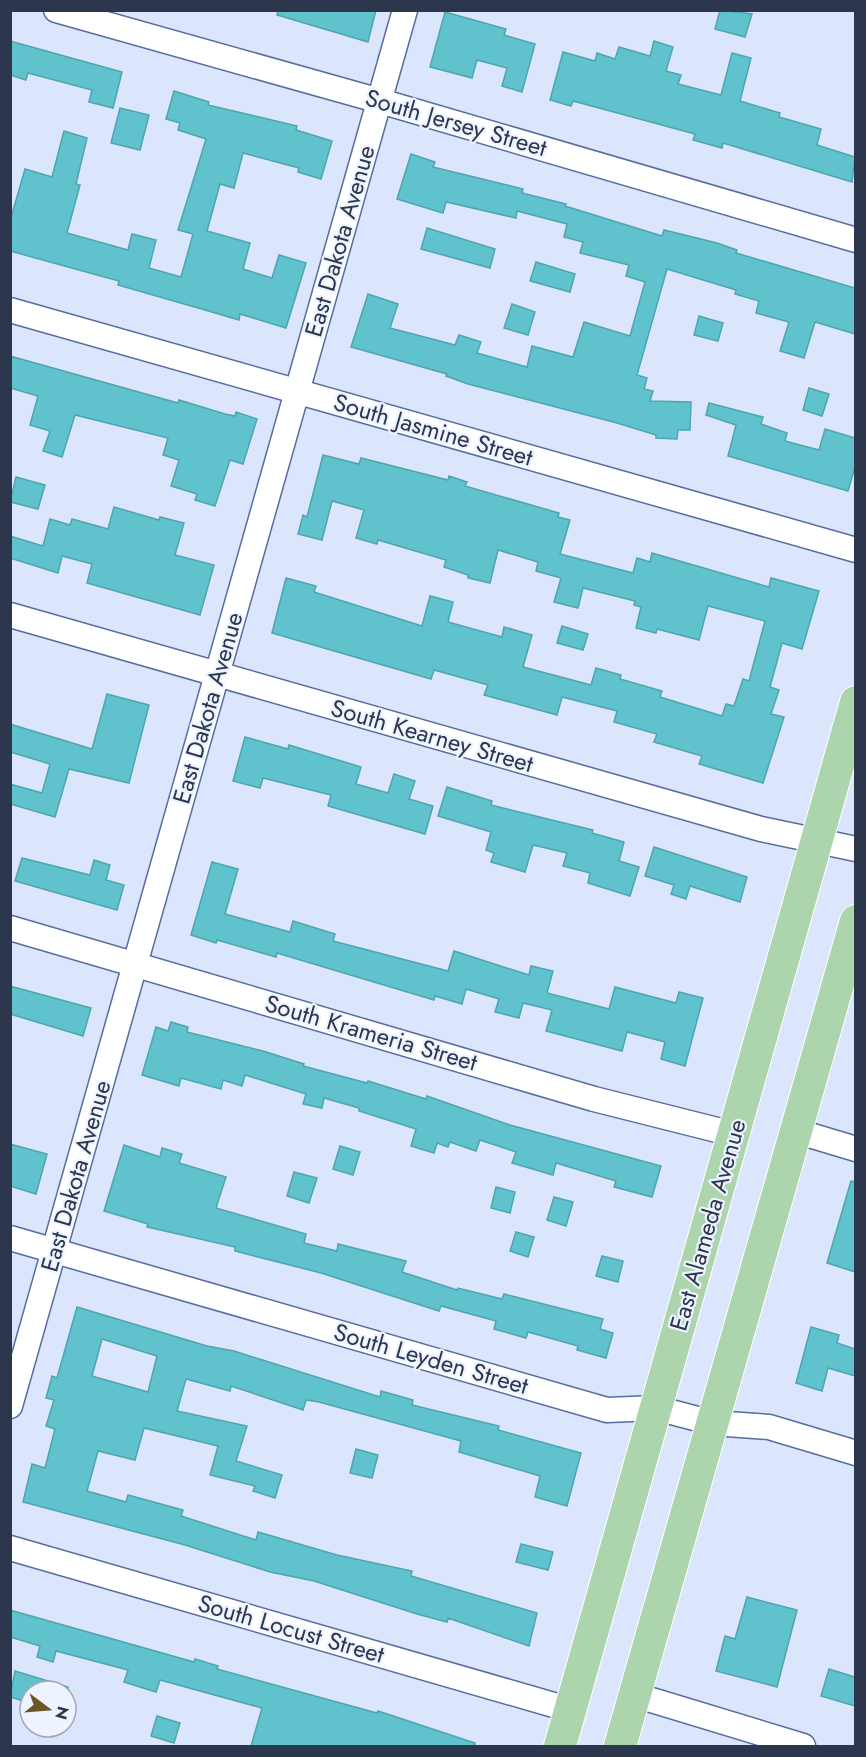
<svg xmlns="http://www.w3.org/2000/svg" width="866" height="1757" font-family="Jost,sans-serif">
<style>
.building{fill:#60c2cc;stroke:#4ea5af;stroke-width:1.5;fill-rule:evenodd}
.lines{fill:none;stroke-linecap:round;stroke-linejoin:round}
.minor-casing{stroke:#566da0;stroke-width:27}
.major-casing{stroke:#fff;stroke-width:34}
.minor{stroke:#fff;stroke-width:24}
.major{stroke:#acd4ad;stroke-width:32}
.labels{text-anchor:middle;stroke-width:4.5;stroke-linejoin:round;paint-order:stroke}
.street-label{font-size:24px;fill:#2c364d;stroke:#edf3ff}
</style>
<rect width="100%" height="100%" fill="#dbe6fd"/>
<g class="building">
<path d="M278 10H376L368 42 277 15Z"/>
<path d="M720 10 752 14 745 37 715 29Z"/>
<path d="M445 12 506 29 504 35 535 44 522 92 502 86 507 68 477 60 472 78 430 67Z"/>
<path d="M10 41 122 72 113 108 89 102 92 90 28 73 26 80 10 75Z"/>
<path d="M654 41 673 47 666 71 681 75 678 84 721 95 732 53 751 58 740 101 780 113 779 117 821 129 817 145 855 157 852 182 723 143 722 148 693 140 695 134 573 101 571 106 550 100 563 52 595 61 597 53 615 59 619 47 650 56Z"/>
<path d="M174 91 209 102 208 105 297 126 296 130 332 141 321 179 298 172 299 168 243 153 234 188 220 184 207 231 250 243 243 269 272 278 279 255 306 263 286 328 240 314 239 320 205 310 118 285 119 281 10 251V221L25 169 52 177 64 131 87 138 76 184 80 185 67 233 128 250 132 234 156 240 149 268 181 277 193 234 178 230 206 139 178 130 180 123 166 119Z"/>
<path d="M120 108 149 115 140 150 111 143Z"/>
<path d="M411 154 435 162 433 167 523 189 522 193 566 204 565 206 662 236 664 230 717 243 737 250 736 253 855 288V334L815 322 804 358 780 351 789 322 756 313 759 301 735 294 736 290 667 269 637 375 647 378 644 389 653 391 650 401 691 402 690 430H678L677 439 656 438V435L617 423 468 384 446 376 447 374 351 347 368 294 398 304 390 328 455 345 459 335 481 342 477 353 527 367 532 346 573 357 584 322 630 336 645 282 626 276 629 265 580 253 583 242 564 237 567 224 517 211 516 218 446 202 443 213 397 199Z"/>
<path d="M427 228 495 249 490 268 421 249Z"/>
<path d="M536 262 575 274 570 292 530 281Z"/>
<path d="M512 304 535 312 528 335 504 328Z"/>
<path d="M699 316 723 323 718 341 694 335Z"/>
<path d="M10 356 178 403 179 400 225 414 235 416 236 412 257 419 243 464 230 460 215 506 195 500 197 494 171 486 179 460 163 455 168 438 75 415 62 457 43 451 50 431 30 425 38 396 10 388Z"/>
<path d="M809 388 829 394 822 416 803 410Z"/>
<path d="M709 403 763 417 761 424 787 433 785 441 819 450 825 429 855 438V467L848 491 728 456 736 425 706 415Z"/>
<path d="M323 455 359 464 361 458 448 480 449 476 467 482 465 486 559 513 558 517 570 520 560 554 633 573 637 558 650 562 652 553 769 587 771 578 819 591 802 649 782 643 770 687 779 690 771 714 784 717 763 783 699 764 702 756 654 742 657 734 614 722 617 711 562 697 557 715 484 695 488 685 434 670 431 679 272 633 286 578 316 586 314 592 422 626 430 596 453 602 448 622 502 637 504 627 532 635 523 667 591 685 596 668 621 675 620 679 662 691 660 697 722 716 726 704 734 706 743 679 749 681 765 621 708 606 699 640 657 629 656 633 636 628 641 607 634 605 635 601 583 588 578 608 554 602 561 578 536 571 538 562 498 550 490 583 468 578V575L444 567 446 560 378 540 377 544 356 538 364 510 332 501 322 540 298 534 303 515 307 517Z"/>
<path d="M16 477 45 485 38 509 10 502Z"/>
<path d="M114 507 159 520 160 517 184 523 175 555 214 565 200 615 87 583 92 564 62 556 58 573 10 558V536L43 546 50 519 70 525 72 519 108 529Z"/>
<path d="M562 626 588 634 583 650 557 643Z"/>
<path d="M107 694 149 705 129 783 69 769 55 817 10 804V784L42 793 50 764 10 752V724L92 749Z"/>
<path d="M245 737 288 749 289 745 361 767 356 784 388 793 394 774 415 781 409 799 433 806 425 834 328 806 331 795 263 778 260 788 233 781Z"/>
<path d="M447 787 492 801 491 805 593 830 592 833 624 842 619 861 639 867 630 896 588 883 590 873 563 866 567 853 533 845 525 872 491 862 494 853 486 850 491 832 438 816Z"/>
<path d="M654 847 747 877 740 902 690 886 686 899 671 894 674 885 645 876Z"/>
<path d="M22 858 90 875 94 860 110 865 106 880 124 885 117 910 15 881Z"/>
<path d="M212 862 238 869 225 914 290 932 293 921 335 934 333 941 448 971 454 951 529 975 531 966 553 971 547 993 609 1009 615 987 676 1003 679 992 703 998 685 1066 661 1059 665 1042 627 1032 622 1051 546 1031 552 1010 523 1003 519 1018 495 1012 499 999 466 989 462 1004 435 996 434 1000 277 953 276 957 217 940 216 943 191 935Z"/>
<path d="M10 986 91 1008 83 1036 10 1014Z"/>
<path d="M171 1022 188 1027 187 1032 263 1051 304 1064 303 1066 367 1083 368 1081 426 1099 427 1096 510 1125 661 1166 652 1197 614 1187 616 1181 556 1163 553 1175 512 1163 516 1152 480 1140 476 1151 450 1142 448 1147 437 1143 434 1153 411 1146 416 1129 359 1111V1108L324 1098 322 1108 303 1104 306 1094 245 1075 242 1086 223 1080 221 1089 181 1078 179 1086 142 1075 156 1027 168 1031Z"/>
<path d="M10 1144 47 1154 36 1194 10 1186Z"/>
<path d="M124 1145 160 1157 162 1148 182 1154 179 1163 226 1177 216 1208 306 1234 304 1243 337 1251 338 1244 406 1261 402 1272 457 1290 458 1288 502 1299 504 1294 603 1319 600 1329 613 1333 606 1358 577 1350 578 1346 528 1332 526 1338 494 1329 496 1321 441 1306 439 1311 321 1273 235 1251V1247L147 1227 148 1224 104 1211Z"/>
<path d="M340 1146 360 1152 353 1175 333 1169Z"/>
<path d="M294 1172 317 1178 309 1203 287 1196Z"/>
<path d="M851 1181 855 1182V1272L827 1263Z"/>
<path d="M496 1187 515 1192 510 1213 491 1208Z"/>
<path d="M554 1197 573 1202 566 1226 547 1220Z"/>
<path d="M516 1232 534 1237 528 1257 510 1251Z"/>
<path d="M602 1256 623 1261 618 1282 596 1276Z"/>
<path d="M77 1307 207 1346 234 1351 380 1397 381 1391 413 1400 412 1405 499 1426 498 1430 581 1453 567 1506 535 1497 540 1476 459 1452 461 1441 319 1402 306 1400 303 1410 231 1386 230 1391 186 1379 177 1411 247 1426 236 1461 282 1475 275 1498 253 1491 255 1486 210 1475 218 1446 144 1428 135 1460 98 1451 87 1491 126 1502 128 1495 183 1510 181 1516 256 1540 258 1532 337 1555 412 1571 411 1576 537 1613 529 1646 448 1618 447 1622 417 1614 314 1581 270 1572 185 1545 23 1502 32 1464 45 1468 55 1429 46 1426 54 1400 46 1398 52 1376 57 1378ZM102 1339 157 1356 148 1392 92 1376Z"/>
<path d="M811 1327 839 1335 837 1343 855 1349V1376L828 1368 822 1391 796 1383Z"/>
<path d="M356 1449 378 1455 372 1478 350 1473Z"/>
<path d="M521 1544 553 1552 548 1570 516 1562Z"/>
<path d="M747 1597 797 1610 777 1687 716 1671 725 1636 735 1639Z"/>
<path d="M10 1610 194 1662 195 1659 218 1666 217 1669 377 1713 378 1711 475 1743V1746H251L262 1708 160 1680 156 1692 124 1682 128 1670 56 1651 53 1662 37 1657 40 1646 10 1637Z"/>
<path d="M829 1669 855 1677V1706L821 1696Z"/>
<path d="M15 1671 68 1687V1691H30V1703L10 1697Z"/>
<path d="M157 1716 180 1723 174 1743 151 1736Z"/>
</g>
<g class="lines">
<g class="minor-casing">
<g id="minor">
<path d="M56 10 380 101 856 240"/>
<path d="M10 310 856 550"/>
<path d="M10 615 761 829 856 849"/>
<path d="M10 928 594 1099 733 1134"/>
<path d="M796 1131 856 1149"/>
<path d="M10 1238 607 1410 656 1408 713 1423 769 1427 856 1453"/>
<path d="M10 1406 405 10"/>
<path d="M10 1548 571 1710"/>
<path d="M635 1695 803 1746"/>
</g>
</g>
<g class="major-casing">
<g id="major">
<path d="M560 1746 856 702"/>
<path d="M620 1746 856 921"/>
</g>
</g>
<use href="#minor" class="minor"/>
<use href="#major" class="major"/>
</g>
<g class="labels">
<g class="street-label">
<text transform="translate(456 123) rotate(16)" y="8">South Jersey Street</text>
<text transform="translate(340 241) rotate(-74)" y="8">East Dakota Avenue</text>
<text transform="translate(433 430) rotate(16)" y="8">South Jasmine Street</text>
<text transform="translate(208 708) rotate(-74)" y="8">East Dakota Avenue</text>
<text transform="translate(432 736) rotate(16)" y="8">South Kearney Street</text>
<text transform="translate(371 1033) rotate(16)" y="8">South Krameria Street</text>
<text transform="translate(76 1176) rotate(-74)" y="8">East Dakota Avenue</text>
<text transform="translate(708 1225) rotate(-74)" y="8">East Alameda Avenue</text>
<text transform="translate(431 1359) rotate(16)" y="8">South Leyden Street</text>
<text transform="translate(291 1629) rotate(16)" y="8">South Locust Street</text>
</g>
</g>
<rect width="866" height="1757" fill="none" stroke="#2c364d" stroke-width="24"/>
<g transform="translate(48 1709) rotate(106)"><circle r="28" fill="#edf3ff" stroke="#a0a7b8" stroke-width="1.5"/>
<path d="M0-4.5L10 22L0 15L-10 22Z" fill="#6c5625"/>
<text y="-9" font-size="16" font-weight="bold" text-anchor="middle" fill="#2c364d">N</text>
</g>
</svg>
